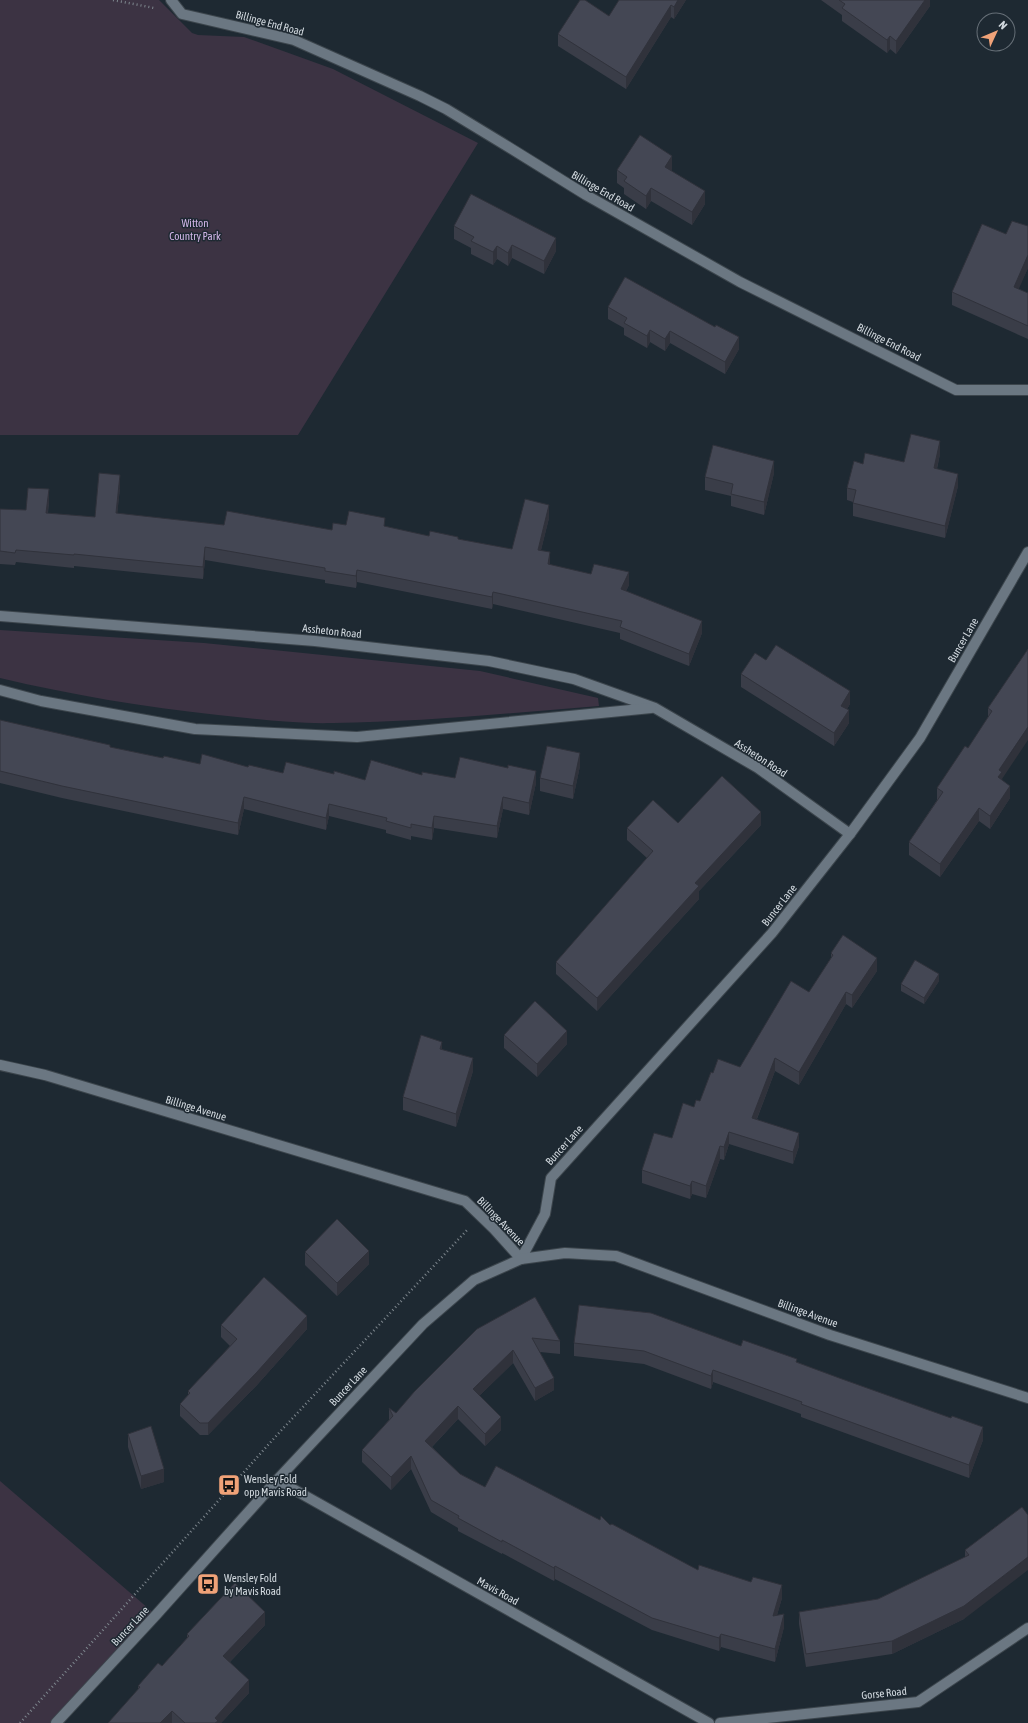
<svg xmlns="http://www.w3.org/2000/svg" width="1028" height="1723" font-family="'Asap Condensed',sans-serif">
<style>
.green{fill:#3c3343}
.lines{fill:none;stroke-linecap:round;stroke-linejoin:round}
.minor-casing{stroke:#3c454c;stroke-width:12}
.secondary-casing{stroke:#3c454c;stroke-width:12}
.path{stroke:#7e878e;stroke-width:2.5;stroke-dasharray:1 3;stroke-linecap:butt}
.minor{stroke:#6b7782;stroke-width:10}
.secondary{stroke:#6b7782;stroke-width:10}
.wall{fill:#3a3d48}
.shaded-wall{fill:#30323b}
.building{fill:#444754;stroke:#30323b}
.labels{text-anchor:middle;stroke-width:3;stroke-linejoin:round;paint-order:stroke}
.street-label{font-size:11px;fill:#d2d9df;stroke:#1e2932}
.park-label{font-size:11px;fill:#d1b5e7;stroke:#1e2932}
.poi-label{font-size:11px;fill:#d2d9df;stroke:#1e2932;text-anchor:start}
</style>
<rect width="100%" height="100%" fill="#1e2932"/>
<g class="green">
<path d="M0 0H159L192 33 198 35 244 37 333 69 478 143 298 435H0Z"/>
<path d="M0 630 204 643 480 671 598 698 599 706C510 713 421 722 333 723 295 724 256 719 218 715 144 707 72 695 0 678Z"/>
<path d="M0 1481 156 1615 56 1723H0Z"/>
</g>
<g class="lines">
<g class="minor-casing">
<g id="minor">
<path d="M171 0 182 14 294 40 420 96 446 109 502 143 586 195 740 282 956 390H1028"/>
<path d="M0 616 315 641 489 661 574 679 655 708 758 768 850 834"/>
<path d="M0 690 41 701 195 729 357 737 651 708"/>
<path d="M0 1065 45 1075 465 1201 494 1229 521 1259 545 1214 551 1178 772 933 850 834 920 738 1028 552"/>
<path d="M277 1480 709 1723"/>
<path d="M720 1723 918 1702 1028 1628"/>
</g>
</g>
<g class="secondary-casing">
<path id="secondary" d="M56 1723 156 1615 277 1480 423 1324 474 1280 521 1259 565 1253 616 1256 830 1335 1028 1398"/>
</g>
<g class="path">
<path d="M113 0 154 8"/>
<path d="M20 1723 277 1435 468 1229"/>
</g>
<use href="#minor" class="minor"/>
<use href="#secondary" class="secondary"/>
</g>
<g class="wall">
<path d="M686 0 674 19 671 17 626 89 558 46V34L609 16Z"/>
<path d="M821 0H930V6L896 54 890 49 887 53 842 21V15Z"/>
<path d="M672 169 671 170 705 204 692 225 651 201 646 209 624 194V188L617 183V170Z"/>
<path d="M454 226 556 251 544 274 512 258 508 266 497 259 493 265 471 254V248L454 239Z"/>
<path d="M1028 268 1018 289 1028 293V339L952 305V292Z"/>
<path d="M608 307 739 349 725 374 670 343 665 351 650 342 647 348 624 335V328L608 319Z"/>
<path d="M940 454 937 469 958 486 945 538 853 516V502L847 500V488L863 464 904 462Z"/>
<path d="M774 473 764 515 731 506V496L705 490V477Z"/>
<path d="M120 488 117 514 224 525 332 530 346 525 385 527 429 536 458 539 512 549 549 518 541 550 550 565 629 585 626 591 702 633 689 666 620 639V633L493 604 492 609 357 582 356 588 325 583V580L205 560 203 579 74 566V568L16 562 15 565 0 564V509L26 510 49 502 48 513 95 517Z"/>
<path d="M1028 649 1002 779 1010 798 990 829 979 821 940 877 909 855V842L937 800V788L968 748 988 718V708Z"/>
<path d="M766 660 850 704 847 709 849 723 834 746 741 687V674Z"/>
<path d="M0 720 110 747 163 758 200 764 248 767 283 773 334 774 365 780 422 775 455 778 536 783 529 815 503 809 497 838 434 828 432 840 411 836V840L386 833V830L329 816 326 830 244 809 238 835 62 798 0 783Z"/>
<path d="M580 766 573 799 540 791V778Z"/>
<path d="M678 823 761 825 699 891V899L597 1011 556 974V962L647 858 627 840V828Z"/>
<path d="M831 953 877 971 852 1008 846 1004 799 1085 775 1071 757 1119 799 1146 793 1164 729 1144 724 1160 720 1159 706 1198 692 1194 690 1199 642 1183V1170L672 1138 694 1107 700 1101 713 1073 740 1067 809 992 831 958Z"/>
<path d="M939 981 924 1004 901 991V984Z"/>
<path d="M504 1035 567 1044 537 1077 504 1048Z"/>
<path d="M442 1050 473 1071 456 1127 403 1110V1097Z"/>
<path d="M305 1252 369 1264 337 1296 305 1265Z"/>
<path d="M221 1325 307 1329 257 1385 208 1435H200L180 1416V1404L188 1395V1391L230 1346 221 1337Z"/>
<path d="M477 1329 560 1341V1354L540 1352 554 1390 535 1401 513 1363 479 1396 501 1430 485 1446 458 1419 432 1447 460 1474 485 1487 600 1520 698 1570 782 1598 777 1615 784 1627 775 1662 721 1647 719 1651 652 1630 555 1579 554 1581 502 1553V1554L458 1531V1528L431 1512 411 1469 391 1490 362 1462V1450L389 1420V1408L396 1413Z"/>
<path d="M574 1343 741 1346 797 1362 983 1440 969 1478 801 1417V1414L713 1382 711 1389 644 1364 574 1356Z"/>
<path d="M128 1434 164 1482 141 1489 128 1447Z"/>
<path d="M1022 1507 964 1619 892 1654 806 1667 799 1624V1612L878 1599 965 1557V1550Z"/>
<path d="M265 1625 230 1662 249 1693 221 1723H108L138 1690V1686L162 1666 187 1638V1634Z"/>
</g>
<g class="shaded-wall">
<path d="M678 0H686L674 19V7Z"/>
<path d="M925 0H930V6L896 54V41Z"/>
<path d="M671 5V17L626 89V77Z"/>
<path d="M890 36V49L887 53V40Z"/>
<path d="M672 156V169L665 180V167Z"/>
<path d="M651 188V201L646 209V196Z"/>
<path d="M705 191V204L692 225V212Z"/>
<path d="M556 238V251L544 274V261Z"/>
<path d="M512 245V258L508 266V253Z"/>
<path d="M497 246V259L493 265V252Z"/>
<path d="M1028 255V268L1014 300V287Z"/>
<path d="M650 330V342L647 348V336Z"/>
<path d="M670 331V343L665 351V339Z"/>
<path d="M739 337V349L725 374V362Z"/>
<path d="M940 441V454L934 481V468Z"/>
<path d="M774 461V473L764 515V502Z"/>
<path d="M958 474V486L945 538V526Z"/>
<path d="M120 475V488L116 526V513Z"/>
<path d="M49 489V502L46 525V513Z"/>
<path d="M549 505V518L538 562V550Z"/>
<path d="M205 547V560L203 579V567Z"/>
<path d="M550 552V565L548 564Z"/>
<path d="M357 570V582L356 588V576Z"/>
<path d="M629 572V585L621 602V589Z"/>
<path d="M493 592V604L492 609V597Z"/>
<path d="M702 621V633L689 666V654Z"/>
<path d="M850 691V704L841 719V706Z"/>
<path d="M849 710V723L834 746V733Z"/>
<path d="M1028 727V740L1002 779V785L998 777 999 770Z"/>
<path d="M580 753V766L573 799V786Z"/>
<path d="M536 771V783L529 815V803Z"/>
<path d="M1010 786V798L990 829V816Z"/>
<path d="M244 797V809L238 835V823Z"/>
<path d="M503 797V809L497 838V826Z"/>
<path d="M329 804V816L326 830V818Z"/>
<path d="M979 808V821L940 877V864Z"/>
<path d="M761 812V825L699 891V899L597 1011V998L695 883Z"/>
<path d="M434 816V828L432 840V828Z"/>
<path d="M877 958V971L852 1008V995Z"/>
<path d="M939 974V981L924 1004V998Z"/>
<path d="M846 992V1004L799 1085V1072Z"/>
<path d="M567 1031V1044L537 1077V1064Z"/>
<path d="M442 1042V1055L440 1049Z"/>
<path d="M473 1058V1071L456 1127V1114Z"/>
<path d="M775 1058V1071L752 1131V1118Z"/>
<path d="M729 1132V1144L724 1160V1147Z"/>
<path d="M799 1133V1146L793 1164V1152Z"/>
<path d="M720 1146V1159L706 1198V1186Z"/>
<path d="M692 1181V1194L690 1199V1186Z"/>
<path d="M369 1251V1264L337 1296V1283Z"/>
<path d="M307 1316V1329L257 1385 208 1435V1423Z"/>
<path d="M513 1350V1363L473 1402V1389Z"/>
<path d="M713 1370V1382L711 1389V1376Z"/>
<path d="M554 1378V1390L535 1401V1388Z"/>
<path d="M458 1406V1419L425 1454V1441Z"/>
<path d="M501 1417V1430L485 1446V1434Z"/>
<path d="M983 1427V1440L969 1478V1465Z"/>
<path d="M411 1456V1469L391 1490V1477Z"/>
<path d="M164 1469V1482L141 1489V1476Z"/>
<path d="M1028 1557V1570L964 1619 892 1654V1641Z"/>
<path d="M555 1566V1579L554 1581V1568Z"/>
<path d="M782 1585V1598L773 1629V1616Z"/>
<path d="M265 1612V1625L223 1669V1656Z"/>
<path d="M784 1614V1627L775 1662V1649Z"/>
<path d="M721 1634V1647L719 1651V1638Z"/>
<path d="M249 1680V1693L221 1723H215V1718Z"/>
<path d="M172 1711V1723H160Z"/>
</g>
<g class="building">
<path d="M580 0H585L609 16 619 0H678L674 7 671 5 626 77 558 34Z"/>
<path d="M839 0H925L896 41 890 36 887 40 842 8 845 4Z"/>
<path d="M640 135 672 156 665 167 705 191 692 212 651 188 646 196 624 181 627 177 617 170Z"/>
<path d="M471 194 556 238 544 261 512 245 508 253 497 246 493 252 471 241 474 237 454 226Z"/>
<path d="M1012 221 1028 226V255L1014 287 1028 293V326L952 292 982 224 1006 234Z"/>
<path d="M625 277 715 327 716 325 739 337 725 362 670 331 665 339 650 330 647 336 624 323 627 318 608 307Z"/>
<path d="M911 434 940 441 934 468 958 474 945 526 853 503 856 490 847 488 854 461 863 464 865 453 904 462Z"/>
<path d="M713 445 774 461 764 502 731 494 733 484 705 477Z"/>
<path d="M99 473 120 475 116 513 224 525 227 511 332 530 333 523 346 525 349 511 385 518 384 526 429 536 430 531 458 537V539L512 549 525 499 549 505 538 550 550 552 548 564 591 574 594 564 629 572 621 589 702 621 689 654 620 627 622 621 493 592 492 597 357 570 356 576 325 571V568L205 547 203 567 74 554V555L16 550 15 553 0 551V509L26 510 28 488 49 489 46 513 95 517Z"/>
<path d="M776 645 850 691 841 706 849 710 834 733 741 674 755 653 766 660Z"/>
<path d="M1028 649V727L999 770 1002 772 998 777 1010 786 990 816 979 808 940 864 909 842 943 792 937 788 965 746 968 748 992 711 988 708Z"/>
<path d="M0 720 110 745V747L163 758 164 756 200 764 202 754 248 767 249 765 283 773 286 762 334 774V771L365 780 371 760 422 775V772L455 778 460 757 508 768V765L536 771 529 803 503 797 497 826 434 816 432 828 411 824V828L386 821 387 818 329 804 326 818 244 797 238 823 62 786 0 771Z"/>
<path d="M547 746 580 753 573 786 540 778Z"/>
<path d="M722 776 761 812 695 883 699 886 597 998 556 962 653 851 627 828 653 800 678 823Z"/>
<path d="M843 935 877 958 852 995 846 992 799 1072 775 1058 752 1118 799 1133 793 1152 729 1132 724 1147 720 1146 706 1186 692 1181 690 1186 642 1170 654 1133 672 1138 683 1103 694 1107 696 1100 700 1101 711 1072 713 1073 718 1059 740 1067 791 981 809 992 833 955 831 953Z"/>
<path d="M915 960 939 974 924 998 901 984Z"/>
<path d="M535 1001 567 1031 537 1064 504 1035Z"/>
<path d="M421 1035 442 1042 440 1049 473 1058 456 1114 403 1097Z"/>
<path d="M337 1219 369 1251 337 1283 305 1252Z"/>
<path d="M264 1277 307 1316 257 1372 208 1423H200L180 1404 190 1393 188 1391 237 1339 221 1325Z"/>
<path d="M535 1297 560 1341 532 1338 554 1378 535 1388 513 1350 473 1389 501 1417 485 1434 458 1406 425 1441 460 1474 485 1487 496 1466 600 1520 601 1516 610 1525 612 1524 698 1570 699 1565 751 1582 753 1577 782 1585 773 1616 784 1614 775 1649 721 1634 719 1638 652 1618 555 1566 554 1568 502 1540V1542L458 1518 459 1516 431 1500 411 1456 391 1477 362 1450 393 1416 389 1408 396 1413 414 1392 477 1329Z"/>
<path d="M579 1305 651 1313 741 1346 743 1340 797 1359 796 1362 842 1379 951 1418 952 1416 983 1427 969 1465 801 1404 802 1402 713 1370 711 1376 644 1351 574 1343Z"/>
<path d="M151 1426 164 1469 141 1476 128 1434Z"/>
<path d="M1022 1507 1028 1515V1557L964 1606 892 1641 806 1654 799 1612 878 1599 969 1555 965 1550Z"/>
<path d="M235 1583 265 1612 223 1656 249 1680 215 1718 218 1721 215 1723H185L172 1711 160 1723H108L140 1687 138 1686 158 1663 162 1666 189 1636 187 1634Z"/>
</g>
<defs>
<g id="bus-square" transform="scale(1.15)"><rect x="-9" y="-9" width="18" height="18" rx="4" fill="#f0a278" stroke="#1e2932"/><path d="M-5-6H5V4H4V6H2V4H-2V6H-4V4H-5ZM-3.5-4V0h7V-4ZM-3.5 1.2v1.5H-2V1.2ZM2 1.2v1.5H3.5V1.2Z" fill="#111"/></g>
</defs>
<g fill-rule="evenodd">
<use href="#bus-square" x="229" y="1485"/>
<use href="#bus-square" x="208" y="1584"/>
</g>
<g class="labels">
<g class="street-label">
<text transform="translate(270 23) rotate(15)" y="4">Billinge End Road</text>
<text transform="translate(603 191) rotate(30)" y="4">Billinge End Road</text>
<text transform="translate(889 342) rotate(27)" y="4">Billinge End Road</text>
<text transform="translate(332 631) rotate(6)" y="4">Assheton Road</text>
<text transform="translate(963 640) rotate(-60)" y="4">Buncer Lane</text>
<text transform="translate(761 758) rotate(33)" y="4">Assheton Road</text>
<text transform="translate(779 905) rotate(-52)" y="4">Buncer Lane</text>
<text transform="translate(196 1108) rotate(17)" y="4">Billinge Avenue</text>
<text transform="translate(564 1145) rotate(-48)" y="4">Buncer Lane</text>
<text transform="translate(501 1221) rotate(46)" y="4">Billinge Avenue</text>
<text transform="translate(808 1313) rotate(20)" y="4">Billinge Avenue</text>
<text transform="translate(348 1386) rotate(-47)" y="4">Buncer Lane</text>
<text transform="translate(498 1591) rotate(29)" y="4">Mavis Road</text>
<text transform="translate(130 1626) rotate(-47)" y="4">Buncer Lane</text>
<text transform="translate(884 1693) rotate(-6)" y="4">Gorse Road</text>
</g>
<g class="park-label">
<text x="195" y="227">Witton<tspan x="195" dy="13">Country Park</tspan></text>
</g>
<g class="poi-label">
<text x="244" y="1483">Wensley Fold<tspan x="244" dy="13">opp Mavis Road</tspan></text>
<text x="224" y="1582">Wensley Fold<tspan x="224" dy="13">by Mavis Road</tspan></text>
</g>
</g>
<g transform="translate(996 32) rotate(46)"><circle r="19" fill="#1e2932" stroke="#666f77"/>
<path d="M0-3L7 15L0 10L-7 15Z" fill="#f0a278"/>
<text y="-6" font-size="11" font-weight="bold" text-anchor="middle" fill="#d2d9df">N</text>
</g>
</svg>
